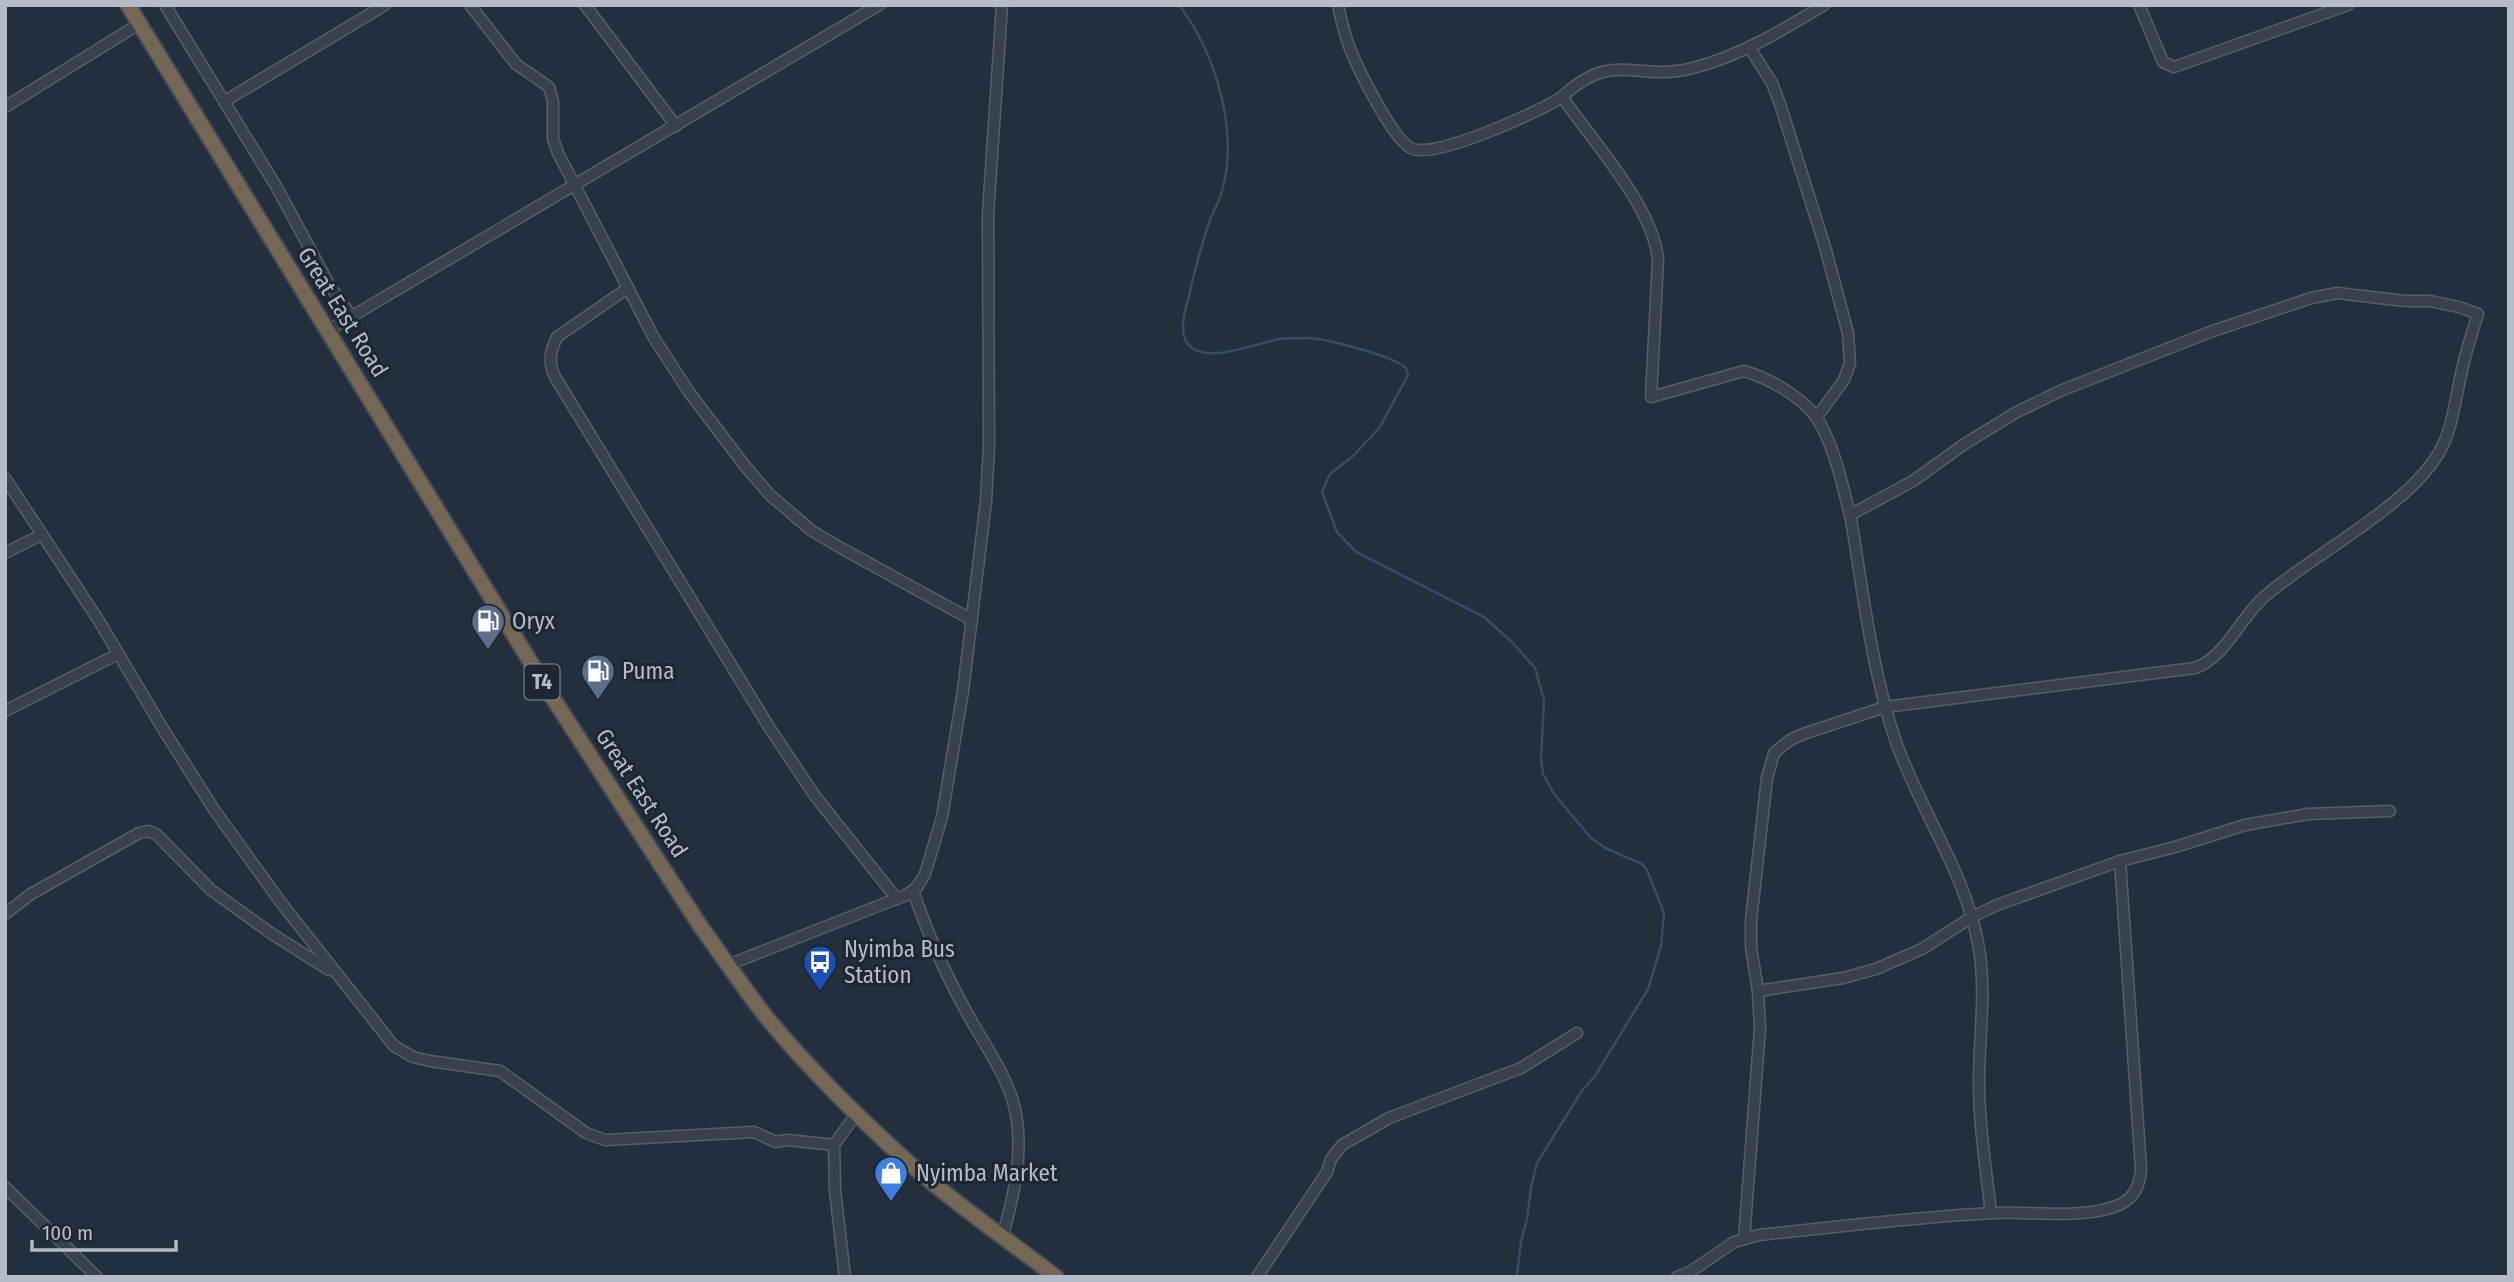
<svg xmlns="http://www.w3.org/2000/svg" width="2514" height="1282" font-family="'Fira Sans Condensed',sans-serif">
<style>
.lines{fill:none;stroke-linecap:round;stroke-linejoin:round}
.stream{stroke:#394c67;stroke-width:2.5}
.minor-casing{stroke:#565f6c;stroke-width:13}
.highway-casing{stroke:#434c59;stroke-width:18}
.minor{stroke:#38414e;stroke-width:10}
.highway{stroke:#746855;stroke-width:14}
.labels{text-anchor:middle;stroke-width:6;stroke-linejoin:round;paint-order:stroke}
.shield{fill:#1d2633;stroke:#878f9c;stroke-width:2}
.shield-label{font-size:21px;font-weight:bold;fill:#b4bcc9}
.street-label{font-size:23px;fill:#b4bcc9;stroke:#1d2633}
.poi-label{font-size:23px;fill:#b4bcc9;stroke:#1d2633;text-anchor:start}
</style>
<rect width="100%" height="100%" fill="#242f3e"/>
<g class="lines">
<path class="stream" d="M1179 5C1216 54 1239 131 1222 191 1219 203 1211 214 1208 226 1201 246 1196 266 1191 287 1188 303 1179 323 1185 339 1198 369 1256 343 1279 339 1288 338 1297 338 1306 338 1325 338 1393 356 1406 368L1408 375 1380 427 1354 455 1330 474 1322 492 1337 532 1356 552 1484 617 1512 642 1535 668 1544 700 1541 758 1543 774 1547 781 1554 794 1591 838 1605 848 1642 864 1647 870 1664 913 1661 946 1648 989 1595 1076 1583 1089 1537 1163 1531 1187 1527 1219 1521 1241 1517 1275"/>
<g class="minor-casing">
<g id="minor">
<path d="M165 5 276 186 330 286 352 317"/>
<path d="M470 5 516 64 549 87 553 101V139L558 153 654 338 689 392 745 466 770 495 812 531 841 548 972 620"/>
<path d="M585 5 676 126"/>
<path d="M1338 5C1341 19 1344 33 1349 46 1357 67 1394 143 1413 149 1437 158 1539 112 1562 97 1592 140 1655 209 1658 261L1651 397 1744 371C1768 378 1801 396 1816 417 1834 443 1843 488 1851 519 1863 592 1872 672 1896 742 1920 810 1965 872 1978 943 1987 989 1979 1035 1979 1081 1979 1125 1986 1169 1991 1213"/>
<path d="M2139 5 2163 62 2174 67 2348 5"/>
<path d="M1749 47 1772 83 1780 104 1825 247 1848 333 1850 363 1844 380 1817 417"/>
<path d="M1562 97C1614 48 1637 83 1693 68 1740 56 1783 30 1824 5"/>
<path d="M225 101 385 5"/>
<path d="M5 107 139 24"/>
<path d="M628 288 557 337C550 352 548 362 555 377L769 727 815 796 897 899"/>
<path d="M327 331 879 5"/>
<path d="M5 478 99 621 163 729 215 811 282 904 394 1046 413 1057 430 1061 500 1071 586 1133 605 1140 754 1132 776 1142 788 1140 834 1145"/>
<path d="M5 553 41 535"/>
<path d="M5 711 118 654"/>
<path d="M913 891C927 931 944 972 965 1009 981 1040 1005 1071 1014 1105 1025 1149 1014 1196 1002 1238"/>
<path d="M5 914 31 894 139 833 148 831 156 834 211 890 272 934 329 970"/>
<path d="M728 965 906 895 917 887 925 874 942 817 963 691 986 501 989 446 988 214 1002 5"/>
<path d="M1758 991 1843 978 1876 969 1922 949 1972 917 1997 905 2120 861 2175 847 2245 825 2308 814 2390 811"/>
<path d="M5 1187 97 1277"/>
<path d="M1744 1239 1760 1028 1758 991 1751 947V920L1767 778 1774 753 1790 740 1803 734 1885 707 2195 668C2226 657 2240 618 2264 597 2314 553 2413 505 2442 447 2453 425 2456 395 2462 370 2466 351 2472 333 2478 314L2459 307 2430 301H2405L2337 293 2311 298 2210 332 2060 391 2015 413 1963 445 1913 481 1850 515"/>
<path d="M845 1277 835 1190 834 1145 856 1114"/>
<path d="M1257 1277 1327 1172 1331 1159 1342 1145 1389 1118 1521 1068 1577 1033"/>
<path d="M1677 1277 1690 1272 1734 1242 1759 1235C1837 1227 1915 1217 1993 1213 2031 1211 2087 1220 2121 1204 2135 1197 2140 1184 2141 1169L2120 861"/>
</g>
</g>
<g class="highway-casing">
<path id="highway" d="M128 5 547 689 701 927C723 957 744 989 767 1018 810 1070 859 1118 909 1163 955 1204 1007 1239 1056 1277"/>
</g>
<use href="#minor" class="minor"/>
<use href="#highway" class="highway"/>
</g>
<defs>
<g id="fuel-pin" transform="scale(1.75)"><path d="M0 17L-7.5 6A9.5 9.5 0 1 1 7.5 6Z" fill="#5c6f8a" stroke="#1d2633"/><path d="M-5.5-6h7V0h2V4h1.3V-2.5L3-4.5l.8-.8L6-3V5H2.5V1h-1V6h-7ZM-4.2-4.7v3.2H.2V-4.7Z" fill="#fff"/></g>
<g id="bus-pin" transform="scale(1.75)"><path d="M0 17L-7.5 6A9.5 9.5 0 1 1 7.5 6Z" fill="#1a4fb4" stroke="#1d2633"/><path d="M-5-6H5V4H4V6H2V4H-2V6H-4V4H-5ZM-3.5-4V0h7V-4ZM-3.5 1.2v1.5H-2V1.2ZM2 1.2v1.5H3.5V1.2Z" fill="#fff"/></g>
<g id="shop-pin" transform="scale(1.75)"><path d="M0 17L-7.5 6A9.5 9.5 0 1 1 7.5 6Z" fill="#3f7fe0" stroke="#1d2633"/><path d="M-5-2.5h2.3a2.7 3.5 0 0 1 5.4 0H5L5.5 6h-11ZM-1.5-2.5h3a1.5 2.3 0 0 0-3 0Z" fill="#fff"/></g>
</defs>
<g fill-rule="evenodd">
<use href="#fuel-pin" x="488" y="621"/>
<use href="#fuel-pin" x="598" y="671"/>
<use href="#bus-pin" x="820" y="962"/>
<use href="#shop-pin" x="891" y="1173"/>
</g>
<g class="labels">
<rect class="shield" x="524.5" y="664.5" width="35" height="35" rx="5"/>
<g class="shield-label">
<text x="542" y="689">T4</text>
</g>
<g class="street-label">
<text transform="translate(343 312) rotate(58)" y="8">Great East Road</text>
<text transform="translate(642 793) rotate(57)" y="8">Great East Road</text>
</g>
<g class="poi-label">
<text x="512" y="629">Oryx</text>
<text x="622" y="679">Puma</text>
<text x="844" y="957">Nyimba Bus<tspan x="844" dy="26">Station</tspan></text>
<text x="916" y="1181">Nyimba Market</text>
</g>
</g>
<rect width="2514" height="1282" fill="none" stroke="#b4bcc9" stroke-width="14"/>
<path d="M32 1240v10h144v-10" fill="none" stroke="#b4bcc9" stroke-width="3.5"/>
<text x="42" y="1240" font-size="21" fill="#b4bcc9" stroke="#1d2633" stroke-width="5" paint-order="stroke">100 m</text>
</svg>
